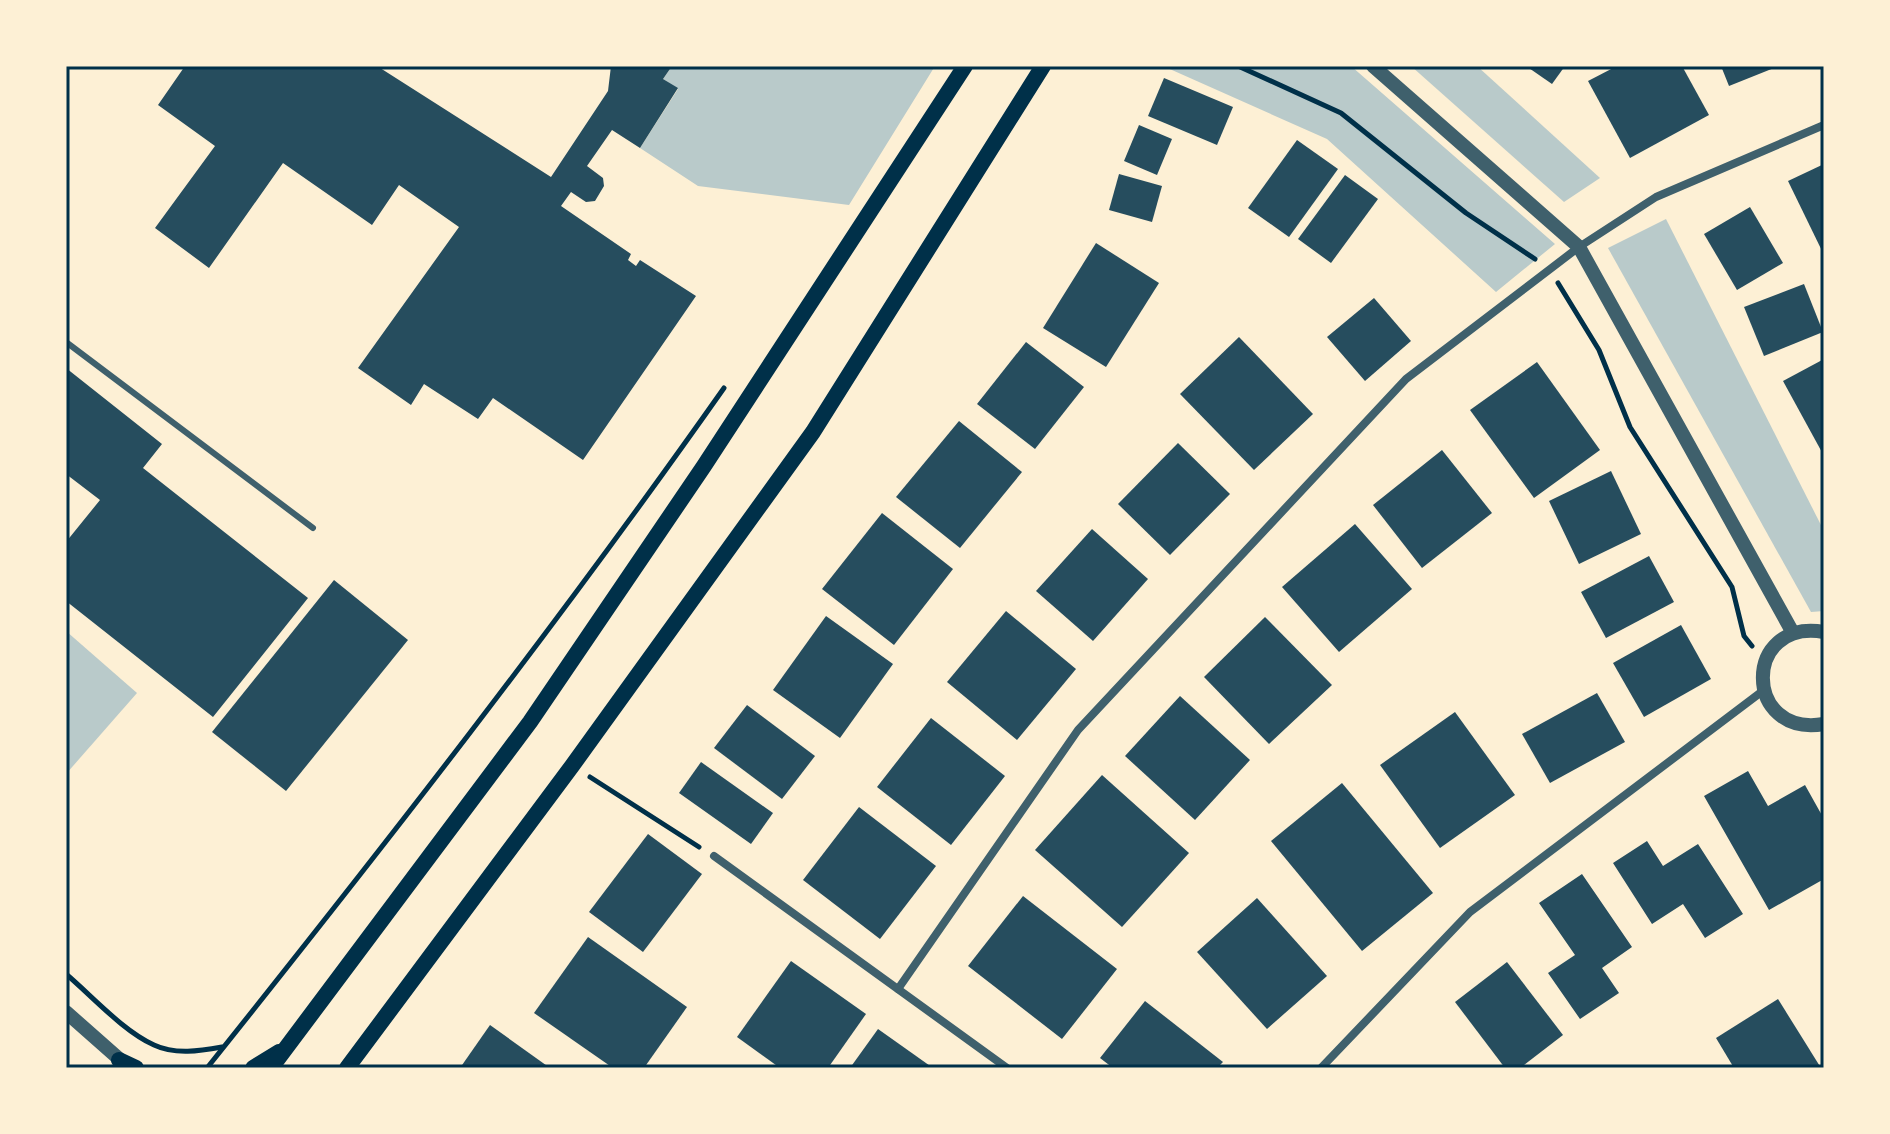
<svg xmlns="http://www.w3.org/2000/svg" width="1890" height="1134" font-family="'PT Sans',sans-serif">
<style>
.green{fill:#b9caca}
.building{fill:#264d5e}
.lines{fill:none;stroke-linecap:round;stroke-linejoin:round}
.path{stroke:#003049;stroke-width:5}
.service{stroke:#3f606c;stroke-width:6}
.minor{stroke:#3f606c;stroke-width:8}
.tertiary{stroke:#3f606c;stroke-width:14}
.secondary{stroke:#003049;stroke-width:16}
.neatline{fill:none;stroke:#003049;stroke-width:3}
</style>
<rect width="100%" height="100%" fill="#fdf0d5"/>
<g class="green">
<path d="M672 66H935L849 205 698 186 640 148 678 89 663 79Z"/>
<path d="M1163 66H1351L1555 244 1496 292 1327 139Z"/>
<path d="M1411 66H1477L1600 178 1564 202Z"/>
<path d="M1666 219 1824 531V611L1811 612 1608 248Z"/>
<path d="M66 631 137 693 66 774Z"/>
</g>
<g class="building">
<path d="M185 66H377L551 177 608 91 611 66H672L663 79 678 88 640 148 612 130 587 166 603 178 604 186 595 201 586 202 571 192 561 206 631 254 628 260 636 266 640 260 696 296 583 460 493 398 478 419 424 384 411 405 358 368 459 227 399 185 372 225 283 163 209 268 155 228 215 146 158 105Z"/>
<path d="M1526 66H1565L1552 84Z"/>
<path d="M1617 66H1682L1709 115 1630 158 1588 81Z"/>
<path d="M1721 66H1779L1729 86Z"/>
<path d="M1164 78 1233 107 1217 145 1148 116Z"/>
<path d="M1139 125 1172 139 1157 175 1124 161Z"/>
<path d="M1297 140 1338 169 1289 237 1248 208Z"/>
<path d="M1824 164V255L1788 181Z"/>
<path d="M1119 174 1162 186 1152 222 1109 210Z"/>
<path d="M1345 175 1378 199 1331 263 1298 239Z"/>
<path d="M1750 207 1783 263 1737 290 1704 234Z"/>
<path d="M1096 243 1159 283 1106 367 1043 328Z"/>
<path d="M1804 284 1823 332 1764 356 1744 307Z"/>
<path d="M1374 298 1411 341 1365 381 1327 337Z"/>
<path d="M1239 337 1313 414 1254 470 1180 394Z"/>
<path d="M1026 342 1084 387 1035 449 977 404Z"/>
<path d="M1824 359V456L1783 381Z"/>
<path d="M1537 362 1600 450 1534 498 1470 410Z"/>
<path d="M66 368 162 444 143 468 308 598 213 717 66 601V542L100 500 66 474Z"/>
<path d="M959 421 1022 472 960 548 896 497Z"/>
<path d="M1178 443 1230 494 1170 555 1118 504Z"/>
<path d="M1442 450 1492 513 1422 568 1373 505Z"/>
<path d="M1611 471 1641 534 1579 564 1549 501Z"/>
<path d="M882 513 953 569 894 645 822 589Z"/>
<path d="M1355 524 1412 589 1339 652 1282 587Z"/>
<path d="M1092 529 1148 579 1093 641 1036 591Z"/>
<path d="M1649 556 1674 602 1606 638 1581 592Z"/>
<path d="M334 580 408 640 286 791 212 732Z"/>
<path d="M1006 611 1076 669 1017 740 947 682Z"/>
<path d="M826 616 893 664 840 738 773 690Z"/>
<path d="M1265 617 1332 685 1269 744 1204 677Z"/>
<path d="M1681 625 1711 679 1644 717 1613 663Z"/>
<path d="M1597 693 1625 742 1550 783 1522 734Z"/>
<path d="M1180 696 1250 760 1195 820 1125 756Z"/>
<path d="M747 705 815 756 782 799 714 748Z"/>
<path d="M1455 712 1515 795 1440 848 1380 765Z"/>
<path d="M931 718 1005 776 951 845 877 787Z"/>
<path d="M701 762 773 813 751 844 679 793Z"/>
<path d="M1748 771 1768 806 1805 785 1824 819V879L1769 910 1704 796Z"/>
<path d="M1102 775 1189 853 1122 927 1035 850Z"/>
<path d="M1342 783 1433 893 1362 951 1271 841Z"/>
<path d="M859 807 936 866 880 939 803 880Z"/>
<path d="M648 834 702 874 643 952 589 912Z"/>
<path d="M1647 841 1663 866 1698 844 1743 914 1705 938 1683 904 1652 924 1613 863Z"/>
<path d="M1582 874 1632 947 1602 968 1619 993 1580 1019 1548 973 1575 955 1539 903Z"/>
<path d="M1023 896 1117 969 1062 1039 968 966Z"/>
<path d="M1257 898 1327 976 1267 1029 1197 952Z"/>
<path d="M588 937 687 1007 644 1068H613L534 1013Z"/>
<path d="M791 961 866 1014 828 1068H780L737 1037Z"/>
<path d="M1507 962 1563 1035 1520 1068H1505L1455 1002Z"/>
<path d="M1778 999 1821 1068H1734L1716 1038Z"/>
<path d="M1145 1001 1223 1062 1217 1068H1113L1100 1058Z"/>
<path d="M490 1025 550 1068H460Z"/>
<path d="M878 1029 933 1068H850Z"/>
</g>
<g class="lines">
<g class="path">
<path d="M1238 66 1341 113 1466 213 1535 259"/>
<path d="M1558 283 1599 350 1630 427 1732 587 1744 636 1752 646"/>
<path d="M590 777 699 847"/>
<path d="M66 974C92 996 123 1031 154 1045 175 1055 200 1051 222 1047"/>
<path d="M207 1068C385 845 560 621 724 388"/>
</g>
<path class="service" d="M66 342 313 528"/>
<g class="minor">
<path d="M714 856 1007 1068"/>
<path d="M898 989 1078 730 1406 379 1579 247 1656 197 1824 125"/>
<path d="M1321 1068 1470 912 1764 690"/>
</g>
<g class="tertiary">
<path d="M1373 66 1579 247 1793 633"/>
<path d="M1824 632C1742 618 1743 738 1824 724"/>
<path d="M66 1012 126 1065"/>
</g>
<g class="secondary">
<path d="M119 1060 136 1068"/>
<path d="M253 1068 279 1052"/>
<path d="M271 1068 530 722 704 466 965 66"/>
<path d="M347 1068 572 766 813 432 1043 66"/>
</g>
</g>
<rect width="1890" height="1134" fill="none" stroke="#fdf0d5" stroke-width="136"/>
<rect x="68" y="68" width="1754" height="998" class="neatline"/>
</svg>
